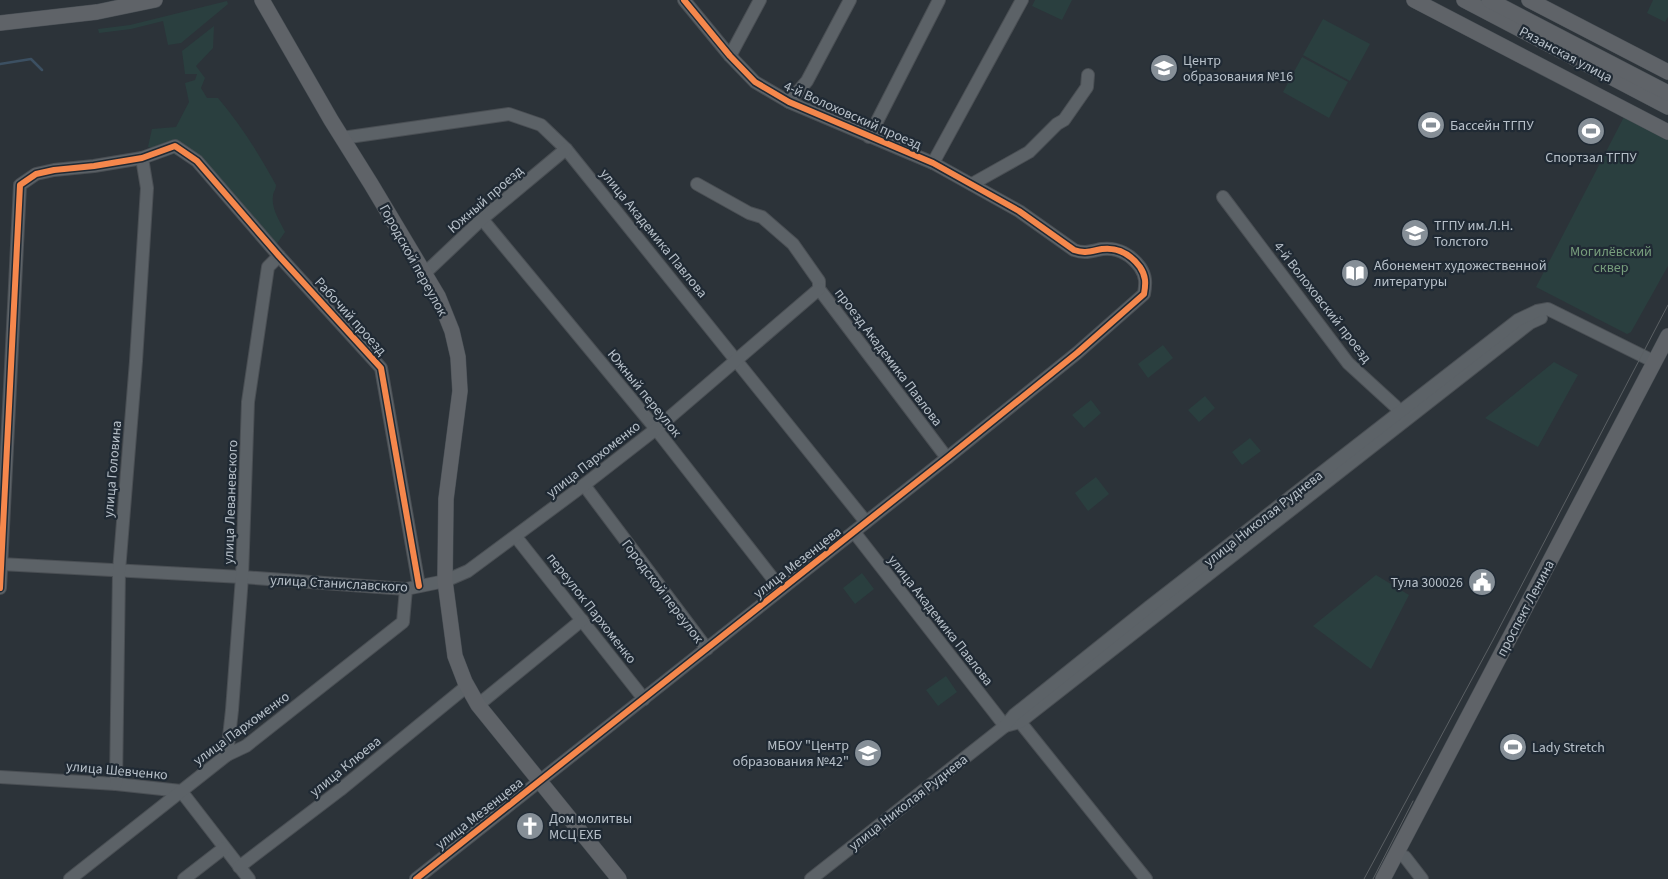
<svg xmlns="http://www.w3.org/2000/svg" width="1668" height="879" font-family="'Source Sans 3',sans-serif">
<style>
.green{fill:#2a3f3f}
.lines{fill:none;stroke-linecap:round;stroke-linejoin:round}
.stream{stroke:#3c5062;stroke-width:2.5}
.minor-casing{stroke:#4a4f54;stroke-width:14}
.major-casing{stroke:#4a5056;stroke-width:16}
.minor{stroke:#5c6267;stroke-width:12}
.major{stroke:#5f6368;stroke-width:15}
.tram{stroke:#5b6064;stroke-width:1}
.cycleway-casing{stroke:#202a34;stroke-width:9}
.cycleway{stroke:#f5874c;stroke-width:6}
.labels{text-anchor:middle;stroke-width:4.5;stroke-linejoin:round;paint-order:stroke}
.street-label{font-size:14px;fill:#b7c0c9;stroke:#202a34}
.poi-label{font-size:14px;fill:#b7c0c9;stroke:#202a34;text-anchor:start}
.park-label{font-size:14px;fill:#779d7c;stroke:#202a34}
</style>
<rect width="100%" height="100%" fill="#2c3339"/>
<g class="green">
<path d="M1035 0H1072L1062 20 1032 6Z"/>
<path d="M1653 0H1668V17L1665 22 1647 13Z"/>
<path d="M227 1 228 4 181 43 168 45 163 21 131 29 99 33 98 29 130 25Z"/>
<path d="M1323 19 1370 44 1350 81 1303 55Z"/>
<path d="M214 26 213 48 196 66 205 78 201 88 207 98H218C241 125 259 154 276 185 276 190 273 192 273 196 271 209 280 221 285 232L274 248 197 161 148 147 152 129 176 127 189 102 185 83 195 80 197 74H185L182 51Z"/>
<path d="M1302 57 1348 82 1329 118 1283 92Z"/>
<path d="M1626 113 1668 135V266L1631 332 1627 334 1536 287Z"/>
<path d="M1163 345 1173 358 1148 378 1138 364Z"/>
<path d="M1554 362 1578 375 1538 447 1485 418Z"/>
<path d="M1205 396 1215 408 1199 422 1188 410Z"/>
<path d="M1091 400 1101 413 1084 428 1072 415Z"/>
<path d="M1250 438 1261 451 1242 465 1232 452Z"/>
<path d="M1096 477 1109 494 1088 511 1075 493Z"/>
<path d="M862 573 874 589 855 604 843 588Z"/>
<path d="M1376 575 1409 595 1371 669 1313 626Z"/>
<path d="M946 676 957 692 938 706 926 690Z"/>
</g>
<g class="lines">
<path class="stream" d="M0 64 31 59 42 70"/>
<g class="minor-casing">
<g id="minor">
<path d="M730 56 760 0"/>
<path d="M789 102 807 81 850 0"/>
<path d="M869 137 939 0"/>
<path d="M342 138 509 114 541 125 566 149 866 522"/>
<path d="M933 163 1022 0"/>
<path d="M697 184 749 213 762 217 793 244 819 281V289L947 458"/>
<path d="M972 184 1029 152 1057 124 1064 120 1087 87 1088 75"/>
<path d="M1223 197 1348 363 1395 406 1405 419"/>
<path d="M482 219 656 429 781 589"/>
<path d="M424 274 482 219 566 149"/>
<path d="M584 485 707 649"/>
<path d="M854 532 1005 726"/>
<path d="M516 537 644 699"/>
<path d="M0 564 242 577 406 589 445 581 468 571 584 485 656 429 819 289"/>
<path d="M0 588 20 185 36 174 54 170 94 166 142 158 175 146 197 161 279 256 381 368 419 586"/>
<path d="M478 705 582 620"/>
<path d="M1020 722 1146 879"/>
<path d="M1005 726 1020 722 1530 323 1541 318"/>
<path d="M227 755 232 710 242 577 248 402 268 267 279 256"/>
<path d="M0 777 116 784 181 791 249 879"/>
<path d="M116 784 119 571 136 361 147 188 142 158"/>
<path d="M1405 857 1422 879"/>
<path d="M239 867 340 790 467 686"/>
<path d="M70 879 227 755 246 746 403 622 406 589"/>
<path d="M184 879 224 848"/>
<path d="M416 879 947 458 1077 353 1144 294C1146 283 1146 276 1140 267 1131 255 1118 247 1102 249 1091 251 1085 254 1074 250L1019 211 933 163 789 102 755 82 730 56 684 0"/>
<path d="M811 879 1005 726 1014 715 1149 607 1518 320 1537 311 1548 309 1655 362"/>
</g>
</g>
<g class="major-casing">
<g id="major">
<path d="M262 0 331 120 371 184 438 296 452 331 458 357 460 391 446 499 445 581 455 656 465 682 478 705 619 879"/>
<path d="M1414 0 1668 132"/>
<path d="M1464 0 1668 107"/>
<path d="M1489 0 1668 93"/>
<path d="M1529 0 1668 72"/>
<path d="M0 23 97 12 155 0"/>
<path d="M1383 879 1668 336"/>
</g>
</g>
<use href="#minor" class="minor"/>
<use href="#major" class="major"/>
<g class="tram">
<path d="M1364 879 1493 640 1668 305"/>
<path d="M1373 879 1413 801"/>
</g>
<g class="cycleway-casing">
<g id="cycleway">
<path d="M0 588 20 185 36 174 54 170 94 166 142 158 175 146 197 161 279 256 381 368 419 586"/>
<path d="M416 879 947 458 1077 353 1144 294C1146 283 1146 276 1140 267 1131 255 1118 247 1102 249 1091 251 1085 254 1074 250L1019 211 933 163 789 102 755 82 730 56 684 0"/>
</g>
</g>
<use href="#cycleway" class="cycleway"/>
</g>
<defs>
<g id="school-disc" transform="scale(1.4375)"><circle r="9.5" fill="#868f97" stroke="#202a34"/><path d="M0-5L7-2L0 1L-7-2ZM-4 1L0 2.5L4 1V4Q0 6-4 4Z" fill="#fff"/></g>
<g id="stadium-disc" transform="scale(1.4375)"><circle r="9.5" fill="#868f97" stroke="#202a34"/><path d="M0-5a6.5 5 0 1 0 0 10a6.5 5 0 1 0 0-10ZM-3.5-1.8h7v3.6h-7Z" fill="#fff"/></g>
<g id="university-disc" transform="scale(1.4375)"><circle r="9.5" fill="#868f97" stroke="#202a34"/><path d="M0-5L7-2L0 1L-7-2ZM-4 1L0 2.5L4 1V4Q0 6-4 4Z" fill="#fff"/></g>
<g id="library-disc" transform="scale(1.4375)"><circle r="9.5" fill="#868f97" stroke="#202a34"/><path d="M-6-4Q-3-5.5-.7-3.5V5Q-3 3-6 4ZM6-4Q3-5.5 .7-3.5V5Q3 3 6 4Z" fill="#fff"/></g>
<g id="civic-disc" transform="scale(1.4375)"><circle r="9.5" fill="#868f97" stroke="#202a34"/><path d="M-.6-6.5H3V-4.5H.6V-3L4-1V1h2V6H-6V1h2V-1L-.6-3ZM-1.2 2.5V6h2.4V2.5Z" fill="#fff"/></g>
<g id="church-disc" transform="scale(1.4375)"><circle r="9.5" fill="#868f97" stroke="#202a34"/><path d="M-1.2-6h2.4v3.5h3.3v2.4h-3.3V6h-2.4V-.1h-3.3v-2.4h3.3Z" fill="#fff"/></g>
</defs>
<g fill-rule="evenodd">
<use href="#school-disc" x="1164" y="68"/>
<use href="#stadium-disc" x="1431" y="125"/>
<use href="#stadium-disc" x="1591" y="131"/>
<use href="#university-disc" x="1415" y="233"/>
<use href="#library-disc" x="1355" y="273"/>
<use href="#civic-disc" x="1482" y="582"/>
<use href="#stadium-disc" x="1513" y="747"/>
<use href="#school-disc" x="868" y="753"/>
<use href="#church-disc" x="530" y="826"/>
</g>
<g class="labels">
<g class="street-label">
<text transform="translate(1566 54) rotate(28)" y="5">Рязанская улица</text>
<text transform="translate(853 115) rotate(24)" y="5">4-й Волоховский проезд</text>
<text transform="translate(485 199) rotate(-41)" y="5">Южный проезд</text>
<text transform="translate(654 233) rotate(51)" y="5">улица Академика Павлова</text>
<text transform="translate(414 260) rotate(61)" y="5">Городской переулок</text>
<text transform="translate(1323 302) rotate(52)" y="5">4-й Волоховский проезд</text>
<text transform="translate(351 316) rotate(48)" y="5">Рабочий проезд</text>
<text transform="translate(889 357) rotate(53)" y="5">проезд Академика Павлова</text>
<text transform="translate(645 393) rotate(51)" y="5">Южный переулок</text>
<text transform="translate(593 459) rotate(-38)" y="5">улица Пархоменко</text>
<text transform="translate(112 469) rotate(-85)" y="5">улица Головина</text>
<text transform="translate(230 502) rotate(-88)" y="5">улица Леваневского</text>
<text transform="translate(1263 518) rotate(-38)" y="5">улица Николая Руднева</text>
<text transform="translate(797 562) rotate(-38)" y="5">улица Мезенцева</text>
<text transform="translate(339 583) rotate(3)" y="5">улица Станиславского</text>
<text transform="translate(663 591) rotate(53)" y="5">Городской переулок</text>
<text transform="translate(592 608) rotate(52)" y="5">переулок Пархоменко</text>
<text transform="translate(1525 608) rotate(-62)" y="5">проспект Ленина</text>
<text transform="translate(941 620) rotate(52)" y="5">улица Академика Павлова</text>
<text transform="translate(241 728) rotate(-36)" y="5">улица Пархоменко</text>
<text transform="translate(345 766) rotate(-39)" y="5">улица Клюева</text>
<text transform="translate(117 770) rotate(5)" y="5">улица Шевченко</text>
<text transform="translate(908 802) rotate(-38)" y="5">улица Николая Руднева</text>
<text transform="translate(479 813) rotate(-38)" y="5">улица Мезенцева</text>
</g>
<g class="poi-label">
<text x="1183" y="65">Центр<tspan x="1183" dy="16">образования №16</tspan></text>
<text x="1450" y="130">Бассейн ТГПУ</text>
<text x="1591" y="162" text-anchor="middle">Спортзал ТГПУ</text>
<text x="1434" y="230">ТГПУ им.Л.Н.<tspan x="1434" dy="16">Толстого</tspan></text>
<text x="1374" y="270">Абонемент художественной<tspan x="1374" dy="16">литературы</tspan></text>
<text x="1463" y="587" text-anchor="end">Тула 300026</text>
<text x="849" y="750" text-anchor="end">МБОУ "Центр<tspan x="849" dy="16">образования №42"</tspan></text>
<text x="1532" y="752">Lady Stretch</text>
<text x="549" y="823">Дом молитвы<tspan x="549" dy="16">МСЦ ЕХБ</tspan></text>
</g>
<g class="park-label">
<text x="1611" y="256">Могилёвский<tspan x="1611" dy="16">сквер</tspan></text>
</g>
</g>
</svg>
